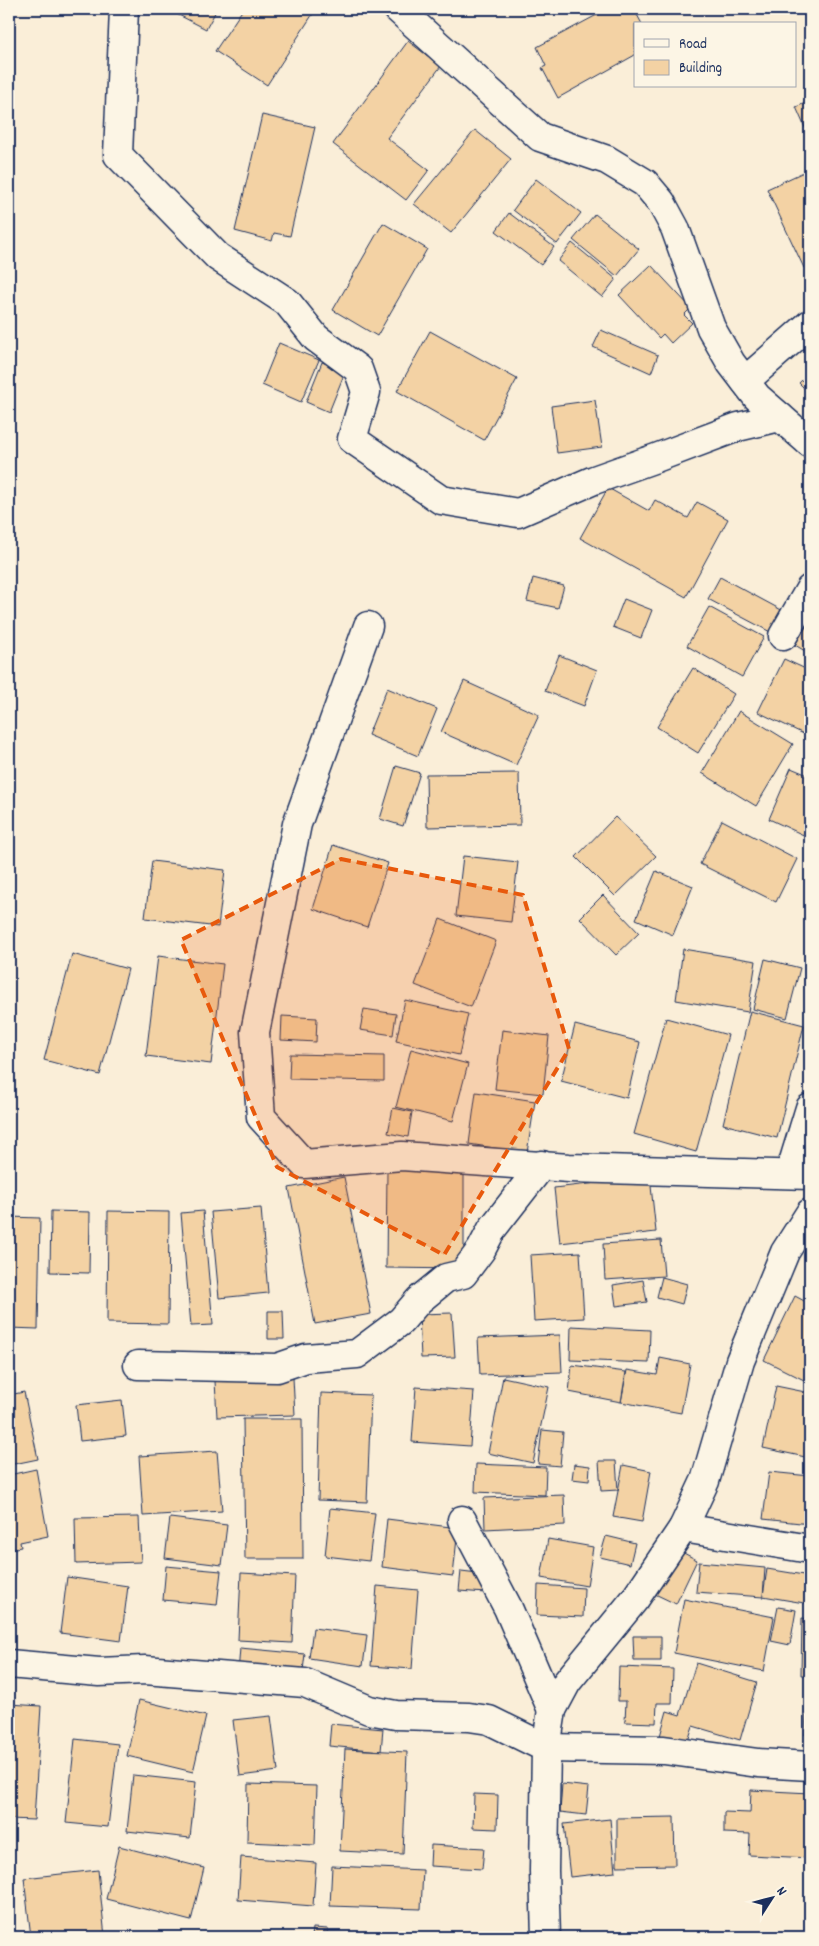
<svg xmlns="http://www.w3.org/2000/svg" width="819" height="1946" font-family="Dekko,sans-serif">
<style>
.building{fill:#f3d2a4;stroke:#1b2f5e}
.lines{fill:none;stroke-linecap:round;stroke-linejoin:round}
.minor-casing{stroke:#1b2f5e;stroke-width:31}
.minor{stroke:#fcf5e5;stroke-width:28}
.marked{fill:#e8590c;fill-opacity:0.2;stroke:#e8590c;stroke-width:4;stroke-dasharray:10 6;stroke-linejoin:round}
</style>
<rect width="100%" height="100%" fill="#faeed8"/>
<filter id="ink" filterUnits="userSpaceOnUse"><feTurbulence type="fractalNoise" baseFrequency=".02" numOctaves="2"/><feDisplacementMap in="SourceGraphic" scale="10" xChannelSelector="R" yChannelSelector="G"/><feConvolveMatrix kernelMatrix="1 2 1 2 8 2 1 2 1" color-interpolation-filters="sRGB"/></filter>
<g filter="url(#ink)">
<g class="building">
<path d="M167 9H217L206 29Z"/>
<path d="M243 9H316L267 85 215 51Z"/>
<path d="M608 9H634L642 24H635V55L558 98 542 68 546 66 537 47Z"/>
<path d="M408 41 441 66 387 138 429 170 406 200 333 144Z"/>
<path d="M810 101V139L796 107Z"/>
<path d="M262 115 315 127 290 236 274 233 272 241 235 231Z"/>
<path d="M475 130 511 159 451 233 414 204Z"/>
<path d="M810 169V265L804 268 767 189Z"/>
<path d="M536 179 581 213 557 244 513 210Z"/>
<path d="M509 213 554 247 541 265 496 231Z"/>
<path d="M595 214 639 249 617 276 573 240Z"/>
<path d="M383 223 427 249 377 336 333 310Z"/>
<path d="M572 243 616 279 602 297 558 261Z"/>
<path d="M651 265 691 308 684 315 692 323 671 343 663 334 659 338 619 295Z"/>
<path d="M601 330 658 355 651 373 593 347Z"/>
<path d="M430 331 517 379 484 440 397 391Z"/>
<path d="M279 343 319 360 301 402 262 385Z"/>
<path d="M322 362 345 372 329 412 306 402Z"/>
<path d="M810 372V394L799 383Z"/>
<path d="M595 400 602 447 557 453 551 406Z"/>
<path d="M608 488 649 511 655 500 688 518 697 502 728 519 686 597 580 538Z"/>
<path d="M720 577 787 613 776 635 708 599Z"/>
<path d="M533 578 564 586 558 608 527 601Z"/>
<path d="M624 599 652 610 641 638 613 627Z"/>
<path d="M709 607 764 637 742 677 687 646Z"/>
<path d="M810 620V654L795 645Z"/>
<path d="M559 655 597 670 584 706 545 691Z"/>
<path d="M784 659 810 671V737L758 712Z"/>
<path d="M693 668 734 694 698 753 657 727Z"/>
<path d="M464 681 539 715 516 765 441 732Z"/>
<path d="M387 688 437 709 418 756 368 735Z"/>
<path d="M739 711 793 744 756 806 702 773Z"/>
<path d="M396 766 420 773 403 826 380 819Z"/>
<path d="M791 768 810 776V838L769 819Z"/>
<path d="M519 773 520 825 427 827 426 774Z"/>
<path d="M615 817 656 856 615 896 576 857Z"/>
<path d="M722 820 797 859 776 902 700 864Z"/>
<path d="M333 845 388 863 367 927 313 909Z"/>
<path d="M463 856 518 862 511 922 456 916Z"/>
<path d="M152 861 225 870 218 927 145 918Z"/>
<path d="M656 871 693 886 673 935 636 919Z"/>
<path d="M603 895 639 933 616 955 580 918Z"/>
<path d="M440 919 496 941 471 1007 415 985Z"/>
<path d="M683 949 756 961 748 1012 676 1000Z"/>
<path d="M72 954 128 969 100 1075 44 1060Z"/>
<path d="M158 956 223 964 211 1064 146 1056Z"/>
<path d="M765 959 800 968 787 1018 753 1009Z"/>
<path d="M405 1000 468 1014 459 1055 396 1041Z"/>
<path d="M364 1009 396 1014 393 1035 360 1030Z"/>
<path d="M750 1011 804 1025 777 1138 723 1124Z"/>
<path d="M282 1016 317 1018 316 1042 281 1040Z"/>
<path d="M666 1018 728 1035 696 1152 634 1134Z"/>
<path d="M575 1025 640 1042 627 1098 561 1081Z"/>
<path d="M502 1030 549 1036 543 1094 495 1089Z"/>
<path d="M411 1049 468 1064 453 1121 396 1107Z"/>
<path d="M290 1054 384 1056V1081L289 1079Z"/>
<path d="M476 1092 535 1101 527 1153 469 1144Z"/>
<path d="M393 1108 412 1112 408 1137 388 1133Z"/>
<path d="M387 1170 464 1171V1269L386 1268Z"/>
<path d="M344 1177 371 1314 315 1324 289 1188Z"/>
<path d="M650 1177 656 1232 560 1243 554 1188Z"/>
<path d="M261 1208 268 1293 219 1298 211 1212Z"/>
<path d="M51 1211 90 1212 89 1273 50 1272Z"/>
<path d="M108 1211 169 1212 168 1324 107 1323Z"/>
<path d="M203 1211 213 1325 191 1326 181 1213Z"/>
<path d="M9 1217 40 1218 38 1329 9 1328Z"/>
<path d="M661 1240 664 1276 605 1280 603 1244Z"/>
<path d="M580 1252 584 1318 534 1321 530 1255Z"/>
<path d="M662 1277 687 1284 682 1304 657 1297Z"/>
<path d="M643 1280 647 1302 616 1306 613 1285Z"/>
<path d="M795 1296 810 1304V1378L808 1382 764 1360Z"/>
<path d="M268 1311H283L284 1339H268Z"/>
<path d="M452 1313 455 1357 421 1358 419 1314Z"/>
<path d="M571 1326 650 1330 649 1363 570 1360Z"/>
<path d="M560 1335 562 1372 480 1375 478 1338Z"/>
<path d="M660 1358 690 1364 681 1413 621 1402 627 1370 657 1375Z"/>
<path d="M572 1365 626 1372 621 1402 569 1392Z"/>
<path d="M503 1377 549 1387 533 1463 488 1453Z"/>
<path d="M293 1378 295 1415 217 1417 215 1381Z"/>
<path d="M776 1386 810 1393V1458L763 1448Z"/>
<path d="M416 1387 474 1391 470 1446 412 1442Z"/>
<path d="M24 1392 38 1459 9 1465V1395Z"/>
<path d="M321 1393 371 1395 367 1502 318 1500Z"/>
<path d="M122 1400 126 1436 80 1441 76 1405Z"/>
<path d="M243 1419H302L303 1559H245Z"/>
<path d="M542 1430 563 1432 560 1466 538 1464Z"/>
<path d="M217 1451 222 1511 143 1516 139 1456Z"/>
<path d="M599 1461H616L618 1490 601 1491Z"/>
<path d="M476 1464 546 1467 545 1495 475 1492Z"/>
<path d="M574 1464 590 1466 589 1481 572 1479Z"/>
<path d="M623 1465 651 1471 642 1522 613 1517Z"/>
<path d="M36 1469 48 1536 20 1542 21 1547 9 1549V1475Z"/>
<path d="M769 1472 810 1476V1524L763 1519Z"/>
<path d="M564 1495 565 1525 485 1529 484 1498Z"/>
<path d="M330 1508 375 1513 369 1561 325 1556Z"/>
<path d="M139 1517 141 1562 76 1564 75 1518Z"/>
<path d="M170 1518 227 1525 222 1565 165 1558Z"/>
<path d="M387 1519 458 1528 453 1576 382 1567Z"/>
<path d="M606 1536 635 1543 630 1564 600 1557Z"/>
<path d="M548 1539 593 1547 587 1586 541 1578Z"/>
<path d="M676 1549 697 1560 676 1604 655 1594Z"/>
<path d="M699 1562 765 1568 763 1597 696 1592Z"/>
<path d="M166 1566 221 1571 217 1605 163 1600Z"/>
<path d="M767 1569 810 1576V1604L763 1596Z"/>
<path d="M461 1571 487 1574 485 1593 459 1591Z"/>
<path d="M241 1573 295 1576 292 1643 238 1640Z"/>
<path d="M67 1577 128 1586 121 1641 60 1633Z"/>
<path d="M538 1585 584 1588 583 1617 537 1615Z"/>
<path d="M377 1586 418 1590 412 1669 371 1666Z"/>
<path d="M684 1599 774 1617 764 1671 674 1653Z"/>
<path d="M778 1607 796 1610 790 1645 771 1641Z"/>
<path d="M802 1618 810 1619V1675H801Z"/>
<path d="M313 1628 367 1635 363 1666 309 1658Z"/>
<path d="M633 1636H661V1661H634Z"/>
<path d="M240 1648 305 1654 302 1679 238 1673Z"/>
<path d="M696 1663 757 1682 740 1740 693 1726 687 1744 660 1736 667 1711 680 1715Z"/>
<path d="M619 1667 673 1669 672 1703H657L656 1723 625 1722 626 1701H618Z"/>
<path d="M807 1686H810V1735H805Z"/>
<path d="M139 1700 206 1716 193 1772 127 1756Z"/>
<path d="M9 1704 41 1706 34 1820 9 1819Z"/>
<path d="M271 1716 278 1771 240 1776 233 1720Z"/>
<path d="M331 1724 383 1729 381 1751 329 1746Z"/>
<path d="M75 1739 118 1744 108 1827 66 1823Z"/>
<path d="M345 1749 407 1752 403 1854 340 1851Z"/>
<path d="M133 1775 196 1782 190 1838 127 1831Z"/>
<path d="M248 1784 317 1786 315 1845 247 1842Z"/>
<path d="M562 1784 589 1787 586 1815 560 1812Z"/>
<path d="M751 1790 810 1793V1858L749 1855 750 1834 724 1833V1812L750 1813Z"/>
<path d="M474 1794 498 1795 497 1829 473 1828Z"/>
<path d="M674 1817 675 1865 617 1866V1818Z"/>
<path d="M610 1819 615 1872 570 1877 564 1824Z"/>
<path d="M431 1845 484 1848 482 1869 430 1866Z"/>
<path d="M119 1846 204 1868 191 1921 106 1899Z"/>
<path d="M241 1857 316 1863 313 1906 238 1900Z"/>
<path d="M332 1866 423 1870 421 1909 330 1906Z"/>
<path d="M98 1870 105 1937H31L24 1878Z"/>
<path d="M313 1928 328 1929V1937H312Z"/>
</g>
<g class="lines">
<g class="minor-casing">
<g id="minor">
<path d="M124 9 118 155 218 257 287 302 316 338 358 369 366 392 352 439 441 500 518 513 594 480 656 458 738 427 780 417"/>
<path d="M398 9 540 137 607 160 645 183 661 202 675 228 711 328 731 363 757 397 810 443"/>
<path d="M745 381 810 324"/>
<path d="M368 626 297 824 255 1032 261 1117 304 1164 402 1156 569 1168 810 1175"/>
<path d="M783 636 810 589"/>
<path d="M790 1173 810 1108"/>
<path d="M138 1365 277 1368 306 1358 357 1354 401 1321 419 1300 446 1278 463 1274 481 1250 492 1229 542 1165"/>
<path d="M462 1520 508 1608 552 1710"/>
<path d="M683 1528 810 1549"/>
<path d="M9 1664 99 1672 145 1670 305 1683 369 1710 396 1715 469 1717 489 1720 546 1748 664 1750 758 1763 810 1766"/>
<path d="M546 1937 544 1871 546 1748 552 1710 567 1682 635 1599 683 1528 705 1481 740 1361 785 1252 810 1213"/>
</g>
</g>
<use href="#minor" class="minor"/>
</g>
</g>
<path class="marked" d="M341 859 523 895 569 1049 444 1255 277 1167 181 940Z"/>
<rect width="819" height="1946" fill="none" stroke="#fcf5e5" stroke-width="30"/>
<rect x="15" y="15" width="789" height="1916" fill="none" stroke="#1b2f5e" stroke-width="2" filter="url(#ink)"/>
<rect x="634" y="22" width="162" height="65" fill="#fcf5e5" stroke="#a2a6af"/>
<rect x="644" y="39" width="25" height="8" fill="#fcf5e5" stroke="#a2a6af"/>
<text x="679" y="48" font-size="15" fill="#1b2f5e">Road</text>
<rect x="644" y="60" width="25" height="15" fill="#f3d2a4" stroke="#a2a6af"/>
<text x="679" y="72" font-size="15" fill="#1b2f5e">Building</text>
<g transform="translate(772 1898) rotate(54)" stroke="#fcf5e5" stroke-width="4" paint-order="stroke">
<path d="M0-4L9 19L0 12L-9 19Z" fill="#1b2f5e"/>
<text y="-8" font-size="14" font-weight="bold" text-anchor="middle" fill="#1b2f5e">N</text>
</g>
</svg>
